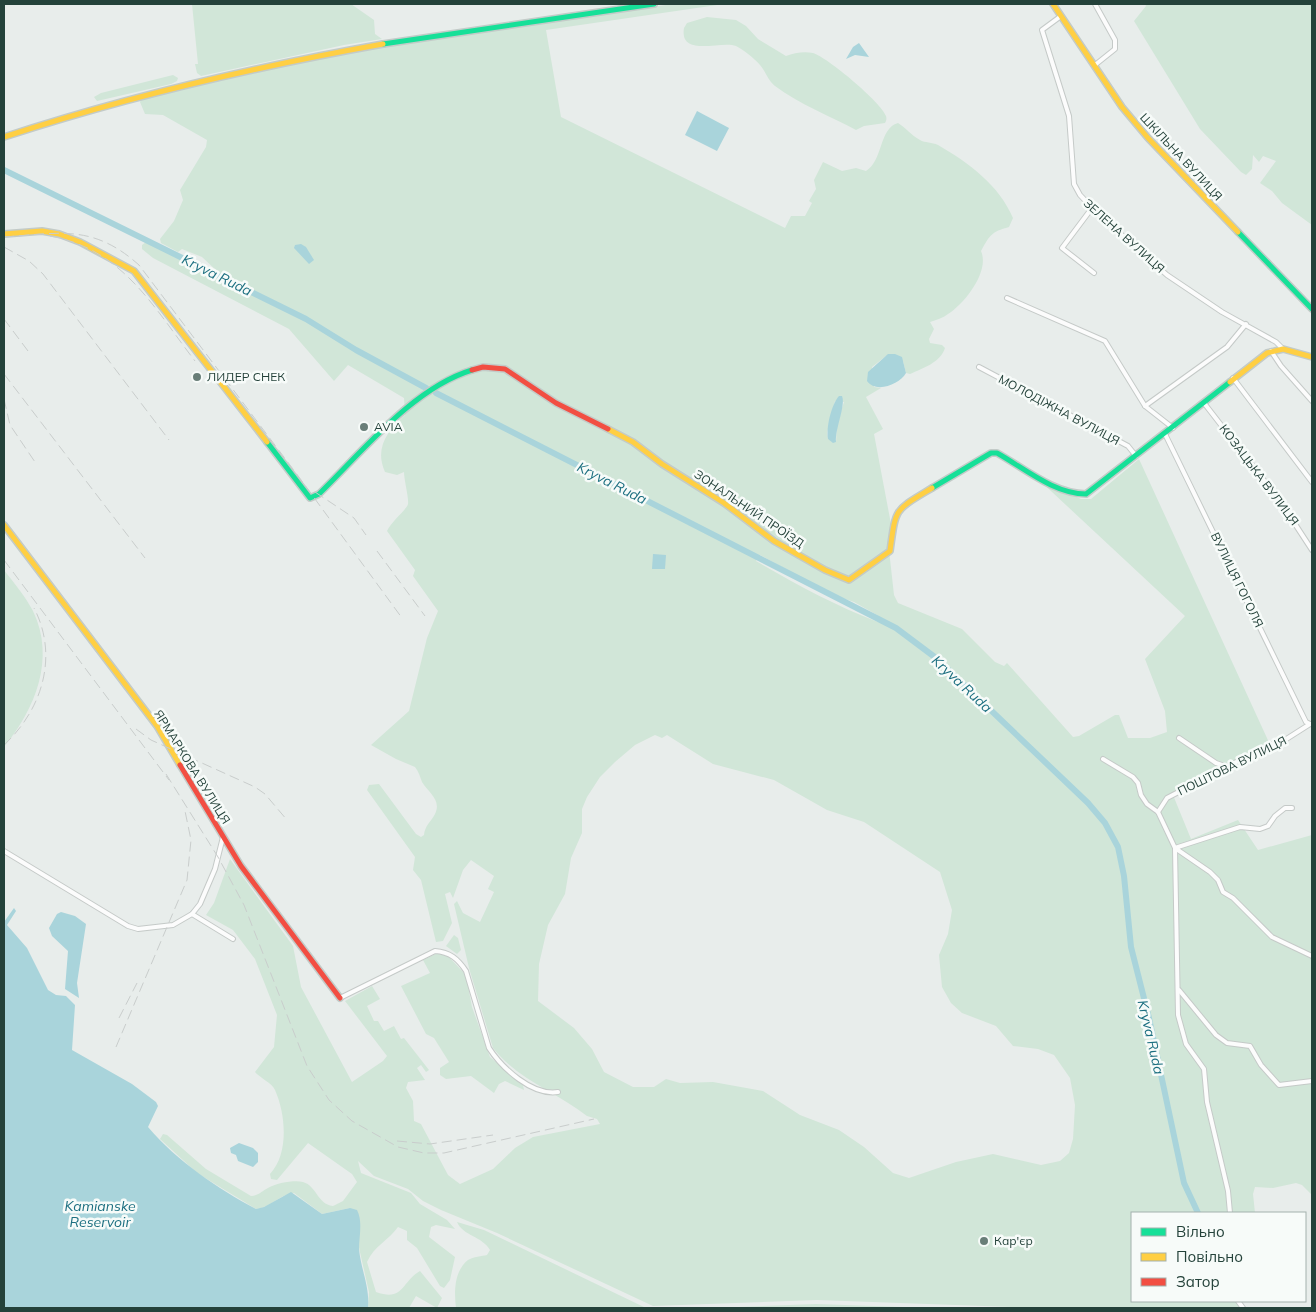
<svg xmlns="http://www.w3.org/2000/svg" width="1316" height="1312" font-family="Mulish,sans-serif">
<style>
.green{fill:#d1e6d8;fill-rule:evenodd}
.water{fill:#a9d4db}
.lines{fill:none;stroke-linecap:round;stroke-linejoin:round}
.river{stroke:#a9d4db;stroke-width:6}
.street-casing{stroke:#c5cac8;stroke-width:6}
.fast-casing{stroke:#c3cbc8;stroke-width:8}
.slow-casing{stroke:#c3cbc8;stroke-width:8}
.jam-casing{stroke:#c3cbc8;stroke-width:8}
.street{stroke:#fcfcfc;stroke-width:4}
.fast{stroke:#16e098;stroke-width:5}
.slow{stroke:#ffcf43;stroke-width:5}
.jam{stroke:#f24e42;stroke-width:5}
.rail{stroke:#c9cdcc;stroke-width:1;stroke-dasharray:10 5;stroke-linecap:butt}
.poi-dot{fill:#697e78;stroke:#f7fbf9;stroke-width:2}
.labels{text-anchor:middle;stroke-width:5;stroke-linejoin:round;paint-order:stroke}
.street-label{font-size:12px;fill:#24423a;stroke:#f7fbf9}
.poi-label{font-size:12px;fill:#24423a;stroke:#f7fbf9;text-anchor:start}
.water-label{font-size:14px;font-style:italic;fill:#1c6f80;stroke:#f7fbf9}
</style>
<rect width="100%" height="100%" fill="#e8edeb"/>
<g class="green">
<path d="M192 4H351L374 20 375 34 382 39 344 45 201 76 197 73 195 64H198Z"/>
<path d="M672 4H724L546 30 561 117 785 228 791 216H805L812 203 809 201 816 189 814 180 823 162 842 171 856 168 866 171C883 161 879 128 898 123 906 128 911 135 920 140 925 143 932 142 938 145 969 163 999 185 1013 218L1009 227C991 232 990 235 981 251 990 271 965 303 948 314 943 318 936 320 930 322L934 329 929 339 930 343 942 345 945 348C940 363 923 368 910 374L906 373 903 361 886 356 872 367 874 387 881 388 866 397 883 429 874 434 891 524 889 550 894 595 898 603 962 629 995 662 1004 666 1007 663 1073 737 1079 736 1115 715H1119L1128 738H1150L1167 732 1165 711 1145 659 1185 616 1037 478 1081 499H1091L1139 459 1272 749 1173 795 1191 839 1238 820 1258 850 1312 835V1195L1302 1185 1296 1183 1273 1188 1255 1187 1253 1194 1255 1213H1132V1301H1238L1242 1308H1041L817 1300 653 1306 497 1233 441 1210 423 1201 408 1189 374 1176 358 1161 361 1173 411 1193 420 1204 447 1220 455 1229 436 1225 431 1227 429 1237 455 1257 450 1280 444 1288 440 1286 417 1248 407 1240V1231L398 1227C389 1240 374 1246 367 1262L376 1292C404 1302 401 1282 420 1271L442 1298 437 1308 416 1296 409 1308H368L369 1292 350 1208 322 1214 294 1193C280 1194 270 1208 256 1209L197 1173 160 1139 163 1134 167 1135 206 1169 251 1196C258 1196 262 1191 268 1188 277 1183 294 1180 303 1182 317 1186 317 1204 333 1206L343 1201 357 1182 352 1174 308 1143 277 1180 271 1179 270 1174C289 1154 286 1115 275 1090 272 1083 260 1078 255 1072L274 1047 277 1015 255 959 233 930 206 915 214 903 230 859 293 946 301 987 352 1082 383 1061 387 1056 345 1001 372 986 380 999 367 1006 374 1021H378L384 1031 394 1026 401 1039 404 1038 429 1070 426 1072 421 1065 417 1068 425 1080 408 1082 406 1088 413 1101 414 1121 421 1124 448 1175 460 1184 493 1169 515 1148 533 1137 600 1124 597 1119 587 1116C556 1092 518 1080 493 1048L469 968 454 904 457 901 463 913 480 922 494 892 488 889 494 876 471 860 463 870 453 898 450 892 445 894 452 923 443 941 436 942 421 880 413 870 415 857 367 790 369 785 379 784 416 834 421 837 424 835C425 825 431 822 435 814 442 800 428 792 422 782 420 777 419 772 415 767L396 759 371 745 409 711 427 638 438 611 413 576 415 570 387 531C391 522 408 508 408 504 409 498 404 480 404 472L397 475 385 472C374 448 388 430 405 415L404 398 348 365 334 381 289 329 153 258 142 249V245L146 242 249 294 252 291 218 272 202 257 182 249 178 252 161 243 160 239 174 221 183 200 180 190 206 147 207 140 163 115 145 114 140 102 142 98 332 55ZM835 401 844 402 837 423 836 442 828 439 827 433ZM760 555 833 595 854 602 877 615 878 622C836 606 795 584 756 561ZM655 735 662 738 667 735 713 764 774 780 827 810 864 822 940 872 952 910 948 934 939 955 942 987 951 1003 962 1013 996 1026 1013 1046 1038 1049 1054 1055 1070 1078 1075 1105 1073 1139 1069 1153 1060 1161 1041 1165 993 1154 956 1162 909 1178 893 1173 864 1147 839 1130 800 1115 763 1091 713 1082 680 1083 666 1079 654 1087H633L604 1072 592 1049 574 1028 538 1001 539 964 548 925 565 894 571 858 582 833V809L587 797 600 777 615 762 635 745Z"/>
<path d="M1145 4H1312V225L1282 203 1272 191 1260 183 1276 161 1263 156 1259 162 1253 155 1252 169 1246 175 1241 172 1200 129 1134 21 1146 6Z"/>
<path d="M707 17 736 20 746 26 758 39 786 56C794 53 804 51 813 53 827 57 882 103 886 116 887 119 886 121 885 123L864 126 856 130C830 116 799 104 775 86 768 81 766 72 760 65 754 58 744 50 736 46 722 40 679 58 684 28L687 23Z"/>
<path d="M173 75 178 78 177 81 171 84 97 101 94 97 101 93Z"/>
<path d="M4 570C14 583 25 596 33 611 56 659 35 709 4 747Z"/>
<path d="M454 935 458 938 461 950 457 954 446 946Z"/>
<path d="M438 953 448 956 466 975 472 1007 490 1057 523 1085 524 1090 505 1081 499 1084 494 1093 471 1076 446 1079 440 1075V1068L449 1062 434 1038 426 1034 401 986 430 973 423 960Z"/>
<path d="M457 1222 484 1230 646 1308H456C454 1292 454 1271 468 1260 473 1257 482 1256 487 1255L490 1250C482 1236 463 1236 457 1222Z"/>
<path d="M816 1304 932 1308H712Z"/>
</g>
<g class="water">
<path d="M859 43 869 57 855 55 846 59 853 47Z"/>
<path d="M697 111 729 128 717 151 685 135Z"/>
<path d="M301 244 306 247 314 260 309 264 294 248 295 245Z"/>
<path d="M888 354H895L902 357 906 373C900 384 876 394 867 381L868 372Z"/>
<path d="M839 396H842C846 406 835 428 836 442L833 443 828 439C826 428 831 405 839 396Z"/>
<path d="M653 554 666 555 665 569H652Z"/>
<path d="M14 908 16 911 7 925 27 948 48 990 56 995 66 996 75 1005 72 1050 132 1084 156 1102 158 1106 148 1127C178 1162 217 1188 256 1209L264 1207 291 1192 322 1214 350 1208 357 1210C363 1221 359 1237 359 1249 361 1270 370 1287 368 1308H4V922Z"/>
<path d="M61 912 75 916 86 924 77 983 79 998 65 989 68 951 52 936 49 928 57 914Z"/>
<path d="M239 1143 253 1148 258 1153V1162L253 1167 238 1161 236 1155 231 1153 230 1148Z"/>
</g>
<g class="lines">
<g class="river">
<path d="M4 170 306 319 356 350 426 388"/>
<path d="M436 393 896 628 936 658 1088 803 1105 823 1118 847 1124 876 1131 947 1149 1018 1184 1183 1198 1213"/>
</g>
<g class="street-casing">
<g id="street">
<path d="M1061 16 1042 30 1069 116 1074 184 1080 195 1099 215 1167 275 1222 312 1276 342 1283 349"/>
<path d="M1095 65 1115 49V40L1095 4"/>
<path d="M1092 208 1062 248 1094 273"/>
<path d="M1007 298 1105 341 1145 406 1173 428"/>
<path d="M1271 351 1281 366 1312 401"/>
<path d="M979 367 1128 446 1136 456"/>
<path d="M1233 378 1312 482"/>
<path d="M1204 403 1280 501 1312 550"/>
<path d="M1145 406 1227 347 1246 324"/>
<path d="M1165 434 1306 722 1310 724"/>
<path d="M1179 738 1216 763 1225 766"/>
<path d="M1103 759 1133 777 1138 783 1141 795 1147 804 1158 812 1175 848 1178 1015 1186 1044 1204 1069 1207 1102 1228 1191 1230 1213"/>
<path d="M1292 808H1285L1275 816 1268 826 1260 829 1240 827 1175 848 1210 872 1218 880 1223 892 1233 898 1272 937 1312 956"/>
<path d="M1158 812 1167 798 1271 744 1277 745 1310 724"/>
<path d="M4 851 128 926 138 929 173 925 192 914 200 904 215 869 223 837"/>
<path d="M192 914 233 939"/>
<path d="M1179 990 1216 1035 1227 1043 1250 1046 1261 1065 1279 1085 1312 1081"/>
<path d="M340 998 435 951C450 952 458 959 466 971L489 1048C502 1068 532 1096 558 1092"/>
<path d="M1238 1301 1243 1308"/>
</g>
</g>
<g class="fast-casing">
<g id="fast">
<path d="M383 44 654 4"/>
<path d="M1238 232 1312 309"/>
<path d="M267 442 310 498 319 494C363 451 413 388 472 370"/>
<path d="M932 488 991 453H997C1024 468 1054 494 1086 494L1230 382"/>
</g>
</g>
<g class="slow-casing">
<g id="slow">
<path d="M1053 4 1122 107 1148 138 1238 232"/>
<path d="M4 137C129 96 254 67 383 44"/>
<path d="M4 234 42 231 59 234 80 242 134 271 267 442"/>
<path d="M1230 382 1267 353 1283 349 1312 357"/>
<path d="M608 429 633 442 662 464 724 503 774 541 825 570 849 580 890 551C896 507 894 511 932 488"/>
<path d="M4 525 157 726 180 765"/>
</g>
</g>
<g class="jam-casing">
<g id="jam">
<path d="M472 370 483 367 505 369 556 403 608 429"/>
<path d="M180 765 241 866 340 998"/>
</g>
</g>
<use href="#street" class="street"/>
<use href="#fast" class="fast"/>
<use href="#slow" class="slow"/>
<use href="#jam" class="jam"/>
<g class="rail">
<path d="M50 236C123 249 154 308 195 361"/>
<path d="M4 237C60 233 93 224 139 265L296 473 402 618"/>
<path d="M4 247 29 261 43 274 169 440"/>
<path d="M4 319 28 351"/>
<path d="M4 374 145 558"/>
<path d="M4 399 10 425 37 465"/>
<path d="M315 492 354 518 366 535"/>
<path d="M377 551 425 616"/>
<path d="M4 560 169 780"/>
<path d="M136 729 151 740 255 787 265 794 287 820"/>
<path d="M4 745C42 710 59 656 34 608"/>
<path d="M166 774 218 857 244 905 307 1066 329 1100 352 1121 398 1147 424 1153H444L594 1119"/>
<path d="M119 1018 137 983"/>
<path d="M116 1047 187 880 191 840 185 811"/>
<path d="M397 1141 430 1144 493 1135"/>
</g>
</g>
<g class="poi-dot">
<circle cx="197" cy="377" r="5"/>
<circle cx="364" cy="427" r="5"/>
<circle cx="984" cy="1241" r="5"/>
</g>
<g class="labels">
<g class="street-label">
<text transform="translate(1181 157) rotate(47)" y="4">ШКІЛЬНА ВУЛИЦЯ</text>
<text transform="translate(1124 236) rotate(42)" y="4">ЗЕЛЕНА ВУЛИЦЯ</text>
<text transform="translate(1059 410) rotate(28)" y="4">МОЛОДІЖНА ВУЛИЦЯ</text>
<text transform="translate(1259 475) rotate(53)" y="4">КОЗАЦЬКА ВУЛИЦЯ</text>
<text transform="translate(749 509) rotate(34)" y="4">ЗОНАЛЬНИЙ ПРОЇЗД</text>
<text transform="translate(1237 580) rotate(64)" y="4">ВУЛИЦЯ ГОГОЛЯ</text>
<text transform="translate(1232 766) rotate(-26)" y="4">ПОШТОВА ВУЛИЦЯ</text>
<text transform="translate(192 767) rotate(58)" y="4">ЯРМАРКОВА ВУЛИЦЯ</text>
</g>
<g class="poi-label">
<text x="207" y="381">ЛИДЕР СНЕК</text>
<text x="374" y="431">AVIA</text>
<text x="994" y="1245">Кар'єр</text>
</g>
<g class="water-label">
<text transform="translate(217 275) rotate(26)" y="5">Kryva Ruda</text>
<text transform="translate(612 483) rotate(27)" y="5">Kryva Ruda</text>
<text transform="translate(962 684) rotate(43)" y="5">Kryva Ruda</text>
<text transform="translate(1151 1037) rotate(77)" y="5">Kryva Ruda</text>
<text x="100" y="1211">Kamianske<tspan x="100" dy="16">Reservoir</tspan></text>
</g>
</g>
<rect width="1316" height="1312" fill="none" stroke="#24423a" stroke-width="10"/>
<rect x="1131" y="1212" width="175" height="90" fill="#f7fbf9" stroke="#a3b1ad"/>
<rect x="1141" y="1228" width="25" height="8" fill="#16e098" stroke="#a3b1ad"/>
<text x="1176" y="1237" font-size="15" fill="#24423a">Вільно</text>
<rect x="1141" y="1253" width="25" height="8" fill="#ffcf43" stroke="#a3b1ad"/>
<text x="1176" y="1262" font-size="15" fill="#24423a">Повільно</text>
<rect x="1141" y="1278" width="25" height="8" fill="#f24e42" stroke="#a3b1ad"/>
<text x="1176" y="1287" font-size="15" fill="#24423a">Затор</text>
</svg>
